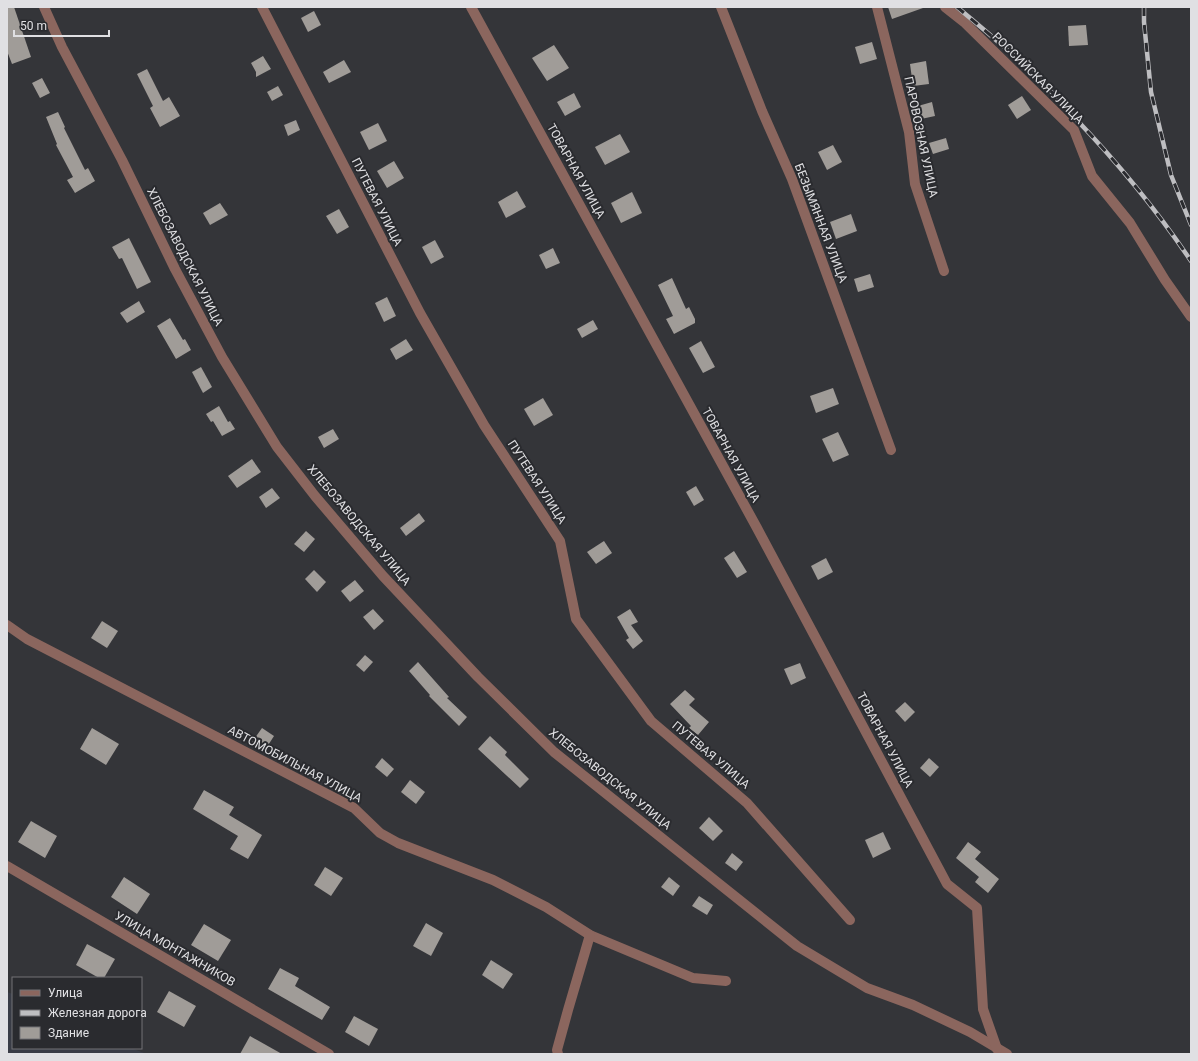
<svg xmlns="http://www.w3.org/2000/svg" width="1198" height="1061" font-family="Roboto,sans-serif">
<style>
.built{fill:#393c46}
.building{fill:#a09c98}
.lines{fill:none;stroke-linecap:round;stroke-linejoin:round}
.minor{stroke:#8b665e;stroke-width:10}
.rail-casing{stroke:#bebec1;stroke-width:4.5}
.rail{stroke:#2a2b2f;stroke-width:3;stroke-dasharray:9;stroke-linecap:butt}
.labels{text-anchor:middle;stroke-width:4;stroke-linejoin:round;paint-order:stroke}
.street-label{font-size:12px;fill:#e0e0e3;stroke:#2a2b2f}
</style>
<rect width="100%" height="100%" fill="#343539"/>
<path class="built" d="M7 992 13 994V1048H131L147 1054H7Z"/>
<g class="building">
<path d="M7 7H14L31 57 12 64 7 51Z"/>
<path d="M888 7H923V8L892 19Z"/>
<path d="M314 11 321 25 308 32 301 18Z"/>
<path d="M1086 25 1088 45 1069 46 1068 26Z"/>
<path d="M872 42 877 59 860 64 855 47Z"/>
<path d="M554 45 569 68 547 81 532 58Z"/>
<path d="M263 56 271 69 256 77V72L251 63Z"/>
<path d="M344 60 351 72 329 83 323 72Z"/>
<path d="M926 61 929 84 913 86 910 64Z"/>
<path d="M147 69 163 101 169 97 180 116 160 127 150 108 153 106 137 74Z"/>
<path d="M42 78 50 93 40 98 32 83Z"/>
<path d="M278 86 283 95 272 101 267 92Z"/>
<path d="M574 93 581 107 565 116 557 102Z"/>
<path d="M1022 96 1031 110 1017 119 1008 105Z"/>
<path d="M932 102 935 116 921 119 918 106Z"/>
<path d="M58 112 65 127 64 128 85 170 88 168 95 181 75 193 67 180 73 177 56 145 57 144 46 117Z"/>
<path d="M296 120 300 130 288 136 284 125Z"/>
<path d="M378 123 387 141 369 150 360 132Z"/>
<path d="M620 134 630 152 605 165 595 147Z"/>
<path d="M946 138 949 149 933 154 929 143Z"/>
<path d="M833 145 842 162 827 170 818 152Z"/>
<path d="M394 161 404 178 387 188 377 171Z"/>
<path d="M517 191 526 207 506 218 498 202Z"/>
<path d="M632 192 642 213 621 223 611 203Z"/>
<path d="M220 203 228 215 210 225 203 213Z"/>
<path d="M339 209 349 227 337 234 326 216Z"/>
<path d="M851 214 857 231 836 239 830 222Z"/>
<path d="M129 238 151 282 137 289 122 258 119 259 112 247Z"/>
<path d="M435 240 444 257 431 264 422 247Z"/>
<path d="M553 248 560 263 546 269 539 255Z"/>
<path d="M870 274 874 287 858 292 854 279Z"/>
<path d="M672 278 686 309 689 307 695 319V323L674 334 666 319 673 316 658 285Z"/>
<path d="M387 297 396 316 384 322 375 303Z"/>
<path d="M139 301 145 312 127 323 120 313Z"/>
<path d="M170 318 183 340 185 339 191 350 176 359 157 326Z"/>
<path d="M593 320 598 329 582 338 577 329Z"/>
<path d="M406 339 413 350 396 360 390 349Z"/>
<path d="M701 341 715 367 703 373 689 348Z"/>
<path d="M201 367 212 387 203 393 192 372Z"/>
<path d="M833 388 839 404 816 413 810 396Z"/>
<path d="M543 398 553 415 534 426 524 409Z"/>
<path d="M219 406 228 422 230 421 235 429 222 436 213 421 211 422 206 414Z"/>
<path d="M333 429 339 439 324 448 318 437Z"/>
<path d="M838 432 849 455 833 462 822 439Z"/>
<path d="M252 459 261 472 237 488 228 476Z"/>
<path d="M696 486 704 500 694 506 686 492Z"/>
<path d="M272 488 280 498 266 508 259 497Z"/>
<path d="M419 513 425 521 406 536 400 528Z"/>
<path d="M306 531 315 539 304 552 294 544Z"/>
<path d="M604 541 612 553 596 564 587 552Z"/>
<path d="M734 551 747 572 737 578 724 558Z"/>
<path d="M826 558 833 572 818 580 811 566Z"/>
<path d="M314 570 326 582 317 592 305 579Z"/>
<path d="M355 580 364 591 350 602 341 591Z"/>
<path d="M373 609 384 621 374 630 363 617Z"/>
<path d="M630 609 638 622 631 625 643 641 633 649 626 640 629 638 617 617Z"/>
<path d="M102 621 118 631 107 648 91 638Z"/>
<path d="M365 655 373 662 364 672 356 665Z"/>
<path d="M418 662 449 697 447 698 467 717 459 726 429 696 430 695 409 671Z"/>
<path d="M800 663 806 678 791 685 784 669Z"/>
<path d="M685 690 695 699 689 705 709 722 698 735 689 728 691 726 670 704Z"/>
<path d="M905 702 915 712 905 722 895 711Z"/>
<path d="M92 728 119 744 106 765 80 749Z"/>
<path d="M262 728 274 736 265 750 252 742Z"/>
<path d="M490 736 507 752 505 755 529 779 520 788 478 749Z"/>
<path d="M382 758 394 769 387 777 375 767Z"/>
<path d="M929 758 939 767 930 777 920 768Z"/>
<path d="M410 780 425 792 416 804 401 792Z"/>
<path d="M204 790 234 807 229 815 262 835 248 859 230 849 238 836 193 809Z"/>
<path d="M709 817 723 831 713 841 699 828Z"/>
<path d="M31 821 57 836 45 858 18 842Z"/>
<path d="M883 832 891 849 873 858 865 840Z"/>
<path d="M968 842 981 852 975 859 999 879 988 893 975 882 979 877 956 858Z"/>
<path d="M732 853 743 862 736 871 725 863Z"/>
<path d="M325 867 343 878 331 896 314 885Z"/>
<path d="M124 877 150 894 137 914 111 897Z"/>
<path d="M669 877 680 886 673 896 661 887Z"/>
<path d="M699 896 713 905 707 915 692 906Z"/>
<path d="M426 923 443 933 431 956 413 946Z"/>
<path d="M204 924 231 940 218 961 191 945Z"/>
<path d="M87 944 115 959 104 978H99L76 965Z"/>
<path d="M491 960 513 974 503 989 482 975Z"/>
<path d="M280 968 299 978 295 986 330 1007 322 1020 268 989Z"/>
<path d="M169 991 196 1006 184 1027 157 1012Z"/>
<path d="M354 1016 378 1029 369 1046 345 1032Z"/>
<path d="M250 1036 282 1054H240Z"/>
</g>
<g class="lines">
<g class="minor">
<path d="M44 7 62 47 122 160 175 269 222 357 277 447 315 496 383 576 478 677 554 752 797 946 867 988 913 1005 970 1032 1007 1054"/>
<path d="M262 7 420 313 484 425 560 541 576 619 651 721 747 803 850 920"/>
<path d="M471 7 757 528 947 884 977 908 983 1009 997 1049"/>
<path d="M721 7 762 111 792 179 891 450"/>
<path d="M877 7 909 132 915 184 944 271"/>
<path d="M945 7 964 22 1074 130 1092 176 1130 223 1165 280 1191 317"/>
<path d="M7 625 27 639 354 808 380 833 398 843 493 880 546 907 590 935 693 978 726 981"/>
<path d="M7 866 329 1054"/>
<path d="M558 1054 557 1050 568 1010 590 935"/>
</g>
<g class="rail-casing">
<g id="rail">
<path d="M957 7C983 29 1010 51 1035 75 1049 88 1061 103 1074 117 1117 162 1156 209 1191 261"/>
<path d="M1144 7V22L1151 92 1171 175 1191 225"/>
</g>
</g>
<use href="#rail" class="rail"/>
</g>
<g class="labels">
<g class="street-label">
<text transform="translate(1038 78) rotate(45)" y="4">РОССИЙСКАЯ УЛИЦА</text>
<text transform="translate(921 137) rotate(78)" y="4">ПАРОВОЗНАЯ УЛИЦА</text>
<text transform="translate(576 171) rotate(61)" y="4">ТОВАРНАЯ УЛИЦА</text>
<text transform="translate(377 202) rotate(63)" y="4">ПУТЕВАЯ УЛИЦА</text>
<text transform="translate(821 223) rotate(69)" y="4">БЕЗЫМЯННАЯ УЛИЦА</text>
<text transform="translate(185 257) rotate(63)" y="4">ХЛЕБОЗАВОДСКАЯ УЛИЦА</text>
<text transform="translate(731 455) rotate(61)" y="4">ТОВАРНАЯ УЛИЦА</text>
<text transform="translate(537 482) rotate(57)" y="4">ПУТЕВАЯ УЛИЦА</text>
<text transform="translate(359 525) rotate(50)" y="4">ХЛЕБОЗАВОДСКАЯ УЛИЦА</text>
<text transform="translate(885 740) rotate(62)" y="4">ТОВАРНАЯ УЛИЦА</text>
<text transform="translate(711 755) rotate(40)" y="4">ПУТЕВАЯ УЛИЦА</text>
<text transform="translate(295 764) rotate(28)" y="4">АВТОМОБИЛЬНАЯ УЛИЦА</text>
<text transform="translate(610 779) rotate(39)" y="4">ХЛЕБОЗАВОДСКАЯ УЛИЦА</text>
<text transform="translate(175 949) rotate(30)" y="4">УЛИЦА МОНТАЖНИКОВ</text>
</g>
</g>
<rect width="1198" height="1061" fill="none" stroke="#e0e0e3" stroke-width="16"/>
<rect x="12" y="977" width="130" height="72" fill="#2a2b2f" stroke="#737377"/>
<rect x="20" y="990" width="20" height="6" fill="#8b665e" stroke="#737377"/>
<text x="48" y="997" font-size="12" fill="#e0e0e3">Улица</text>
<rect x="20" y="1010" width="20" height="6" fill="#bebec1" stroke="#737377"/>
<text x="48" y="1017" font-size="12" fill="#e0e0e3">Железная дорога</text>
<rect x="20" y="1027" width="20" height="12" fill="#a09c98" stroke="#737377"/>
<text x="48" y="1037" font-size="12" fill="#e0e0e3">Здание</text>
<path d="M14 30v6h95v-6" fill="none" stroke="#e0e0e3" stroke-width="2"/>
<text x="20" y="30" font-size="12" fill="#e0e0e3" stroke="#2a2b2f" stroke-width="3" paint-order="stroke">50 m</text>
</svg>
